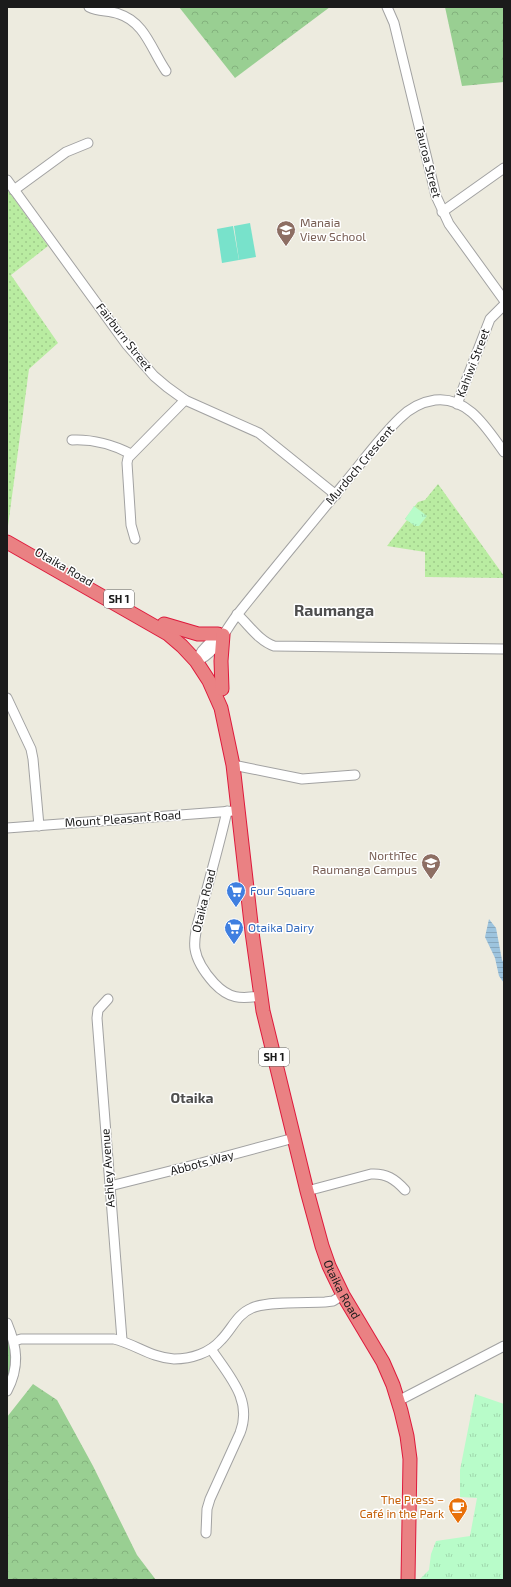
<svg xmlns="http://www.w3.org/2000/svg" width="511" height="1587" font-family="'Exo 2',sans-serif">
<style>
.grass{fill:url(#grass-dots)}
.forest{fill:url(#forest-crowns)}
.park{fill:url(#park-tufts)}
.pitch{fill:#78e2cb}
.water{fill:url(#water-rules)}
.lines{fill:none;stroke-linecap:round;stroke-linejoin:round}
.minor-casing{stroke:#a2a2a2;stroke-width:11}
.highway-casing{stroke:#de1a3c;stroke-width:15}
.minor{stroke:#fff;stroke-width:9}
.highway{stroke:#ea8183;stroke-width:13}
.labels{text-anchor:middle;stroke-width:3;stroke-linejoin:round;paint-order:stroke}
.shield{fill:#fff;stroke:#5f5f5f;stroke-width:1}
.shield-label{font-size:11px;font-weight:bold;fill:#1b1b1b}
.street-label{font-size:12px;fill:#1b1b1b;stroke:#fff}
.education-label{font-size:12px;fill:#785e54;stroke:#fff;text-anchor:start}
.shop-label{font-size:12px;fill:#366cbe;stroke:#fff;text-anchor:start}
.food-label{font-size:12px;fill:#c56008;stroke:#fff;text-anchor:end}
.quarter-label{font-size:14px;font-weight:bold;fill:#4e4e4e;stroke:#fff}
.district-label{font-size:16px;font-weight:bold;fill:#4e4e4e;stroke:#fff}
</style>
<defs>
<pattern id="grass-dots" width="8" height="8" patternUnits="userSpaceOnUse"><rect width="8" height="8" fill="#b9eca1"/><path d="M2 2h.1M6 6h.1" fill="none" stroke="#9eca8a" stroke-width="1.8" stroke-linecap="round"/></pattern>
<pattern id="forest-crowns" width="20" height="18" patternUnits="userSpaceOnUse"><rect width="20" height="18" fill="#99cf92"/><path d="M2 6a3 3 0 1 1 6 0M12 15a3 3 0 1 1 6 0" fill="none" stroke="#83b17d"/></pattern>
<pattern id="park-tufts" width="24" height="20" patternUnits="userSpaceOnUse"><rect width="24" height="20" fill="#b8fcc9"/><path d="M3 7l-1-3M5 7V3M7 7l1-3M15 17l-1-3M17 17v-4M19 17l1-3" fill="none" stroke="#9ed7ac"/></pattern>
<pattern id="water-rules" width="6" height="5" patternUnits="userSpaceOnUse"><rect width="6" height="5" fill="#9dc4de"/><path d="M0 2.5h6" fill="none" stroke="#87a8be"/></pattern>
</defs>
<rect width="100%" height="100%" fill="#edebdf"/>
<g class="grass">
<path d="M7 189 48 246 11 275 58 343 29 369 8 526Z"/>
<path d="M438 484 504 576V578L425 577V552L387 546 407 520 405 519 418 502 425 500Z"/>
</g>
<g class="forest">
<path d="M179 7H330L235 78Z"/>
<path d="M445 7H504V82L462 86Z"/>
<path d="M7 1338C12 1349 13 1370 7 1381Z"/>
<path d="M33 1384 57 1400 93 1466 137 1555 156 1580H7V1417Z"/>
</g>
<g class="park">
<path d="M414 506 427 516 419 526H415L405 519Z"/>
<path d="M475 1394 504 1404V1580H419L429 1570 431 1554 436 1541 470 1536 477 1498 460 1497V1470Z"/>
</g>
<g class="pitch">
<path d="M250 223 256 257 239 260 234 226Z"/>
<path d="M233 226 239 260 222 263 217 229Z"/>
</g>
<path class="water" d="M489 919 496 928 502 960 504 963V983L499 976 495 958 485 937Z"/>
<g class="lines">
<g class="minor-casing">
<g id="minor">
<path d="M89 7C99 12 109 10 119 14 145 22 152 51 166 71"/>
<path d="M387 7 394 23 436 196 449 224 504 300"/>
<path d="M7 180 127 345 154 376 167 387 185 400 259 433 336 495"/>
<path d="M14 190 66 152 88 143"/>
<path d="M442 212 504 168"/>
<path d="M457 404 490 319 504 305"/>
<path d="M72 440C92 439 114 445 131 454"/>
<path d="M135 539 131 525 127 463 128 458 185 400"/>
<path d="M237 614C249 625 259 641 274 646L504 649"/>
<path d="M196 661C215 655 225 630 237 615 272 571 308 528 343 485 361 464 380 437 400 418 409 409 422 402 435 400 468 396 487 429 504 452"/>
<path d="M196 661 202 651 213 639"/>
<path d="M7 698 31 749 33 759 39 826"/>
<path d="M233 765 302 779 355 775"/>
<path d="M227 811C220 842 211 873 203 904 200 917 193 934 195 949 197 962 205 973 214 983 229 999 240 999 261 996"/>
<path d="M7 828 233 811"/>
<path d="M108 999 98 1010 97 1018 122 1340"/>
<path d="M110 1186 190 1166 294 1138"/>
<path d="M307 1191 371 1174C386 1173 395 1179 405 1190"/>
<path d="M7 1323C17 1347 20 1366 7 1391"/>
<path d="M14 1341 21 1339H114C135 1344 152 1358 174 1359 191 1359 210 1353 221 1340 232 1329 237 1314 252 1308 266 1301 308 1303 325 1302L333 1301 343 1295"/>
<path d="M398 1401 504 1346"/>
<path d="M206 1533 207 1509 210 1499 240 1433C253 1400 229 1376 211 1349"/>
</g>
</g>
<g class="highway-casing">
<g id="highway">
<path id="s1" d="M7 542 168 634 182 646 196 661 209 681 221 708 233 765 252 932 263 1011 307 1191 322 1246 329 1266 343 1295 383 1362 393 1385 401 1411 407 1436 410 1459 408 1580"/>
<path d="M164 624 198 634H218"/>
<path d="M222 689 221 661 223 635"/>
</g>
</g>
<use href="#minor" class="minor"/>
<use href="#highway" class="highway"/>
</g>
<defs>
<g id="school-pin" transform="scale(1)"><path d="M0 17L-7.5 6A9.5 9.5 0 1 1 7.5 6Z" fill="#8d6e63" stroke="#fff"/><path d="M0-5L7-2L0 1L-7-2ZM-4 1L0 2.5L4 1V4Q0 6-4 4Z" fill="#fff"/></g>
<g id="university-pin" transform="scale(1)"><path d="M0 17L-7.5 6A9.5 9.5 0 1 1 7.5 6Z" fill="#8d6e63" stroke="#fff"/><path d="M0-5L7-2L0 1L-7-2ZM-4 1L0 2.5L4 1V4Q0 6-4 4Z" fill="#fff"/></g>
<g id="supermarket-pin" transform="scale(1)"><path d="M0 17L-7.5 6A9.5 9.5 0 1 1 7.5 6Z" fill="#3f7fe0" stroke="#fff"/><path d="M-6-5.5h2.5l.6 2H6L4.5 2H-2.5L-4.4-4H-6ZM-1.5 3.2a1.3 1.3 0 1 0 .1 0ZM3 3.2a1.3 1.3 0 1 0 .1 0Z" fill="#fff"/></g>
<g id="cafe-pin" transform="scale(1)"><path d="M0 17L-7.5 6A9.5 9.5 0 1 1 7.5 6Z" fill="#e8710a" stroke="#fff"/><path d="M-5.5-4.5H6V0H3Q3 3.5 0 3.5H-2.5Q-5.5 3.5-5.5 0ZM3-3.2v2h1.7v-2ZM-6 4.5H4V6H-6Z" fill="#fff"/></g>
</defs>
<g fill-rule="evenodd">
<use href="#school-pin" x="286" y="230"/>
<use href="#university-pin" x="431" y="863"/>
<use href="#supermarket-pin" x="236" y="891"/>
<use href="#supermarket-pin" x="234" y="928"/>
<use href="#cafe-pin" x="458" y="1507"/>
</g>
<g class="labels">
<g class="shield">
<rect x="104" y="590" width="30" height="18" rx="3"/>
<rect x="259" y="1048" width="30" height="18" rx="3"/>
</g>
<g class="shield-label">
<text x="119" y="603">SH 1</text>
<text x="274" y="1061">SH 1</text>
</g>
<g class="street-label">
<text transform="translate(428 162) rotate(76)" y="4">Tauroa Street</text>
<text transform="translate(124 337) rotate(52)" y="4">Fairburn Street</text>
<text transform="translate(473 363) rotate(-69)" y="4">Kahiwi Street</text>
<text transform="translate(360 465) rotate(-50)" y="4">Murdoch Crescent</text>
<text transform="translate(64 567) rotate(30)" y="4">Otaika Road</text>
<text transform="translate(123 819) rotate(-4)" y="4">Mount Pleasant Road</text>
<text transform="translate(204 901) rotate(-76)" y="4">Otaika Road</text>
<text transform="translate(202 1163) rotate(-15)" y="4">Abbots Way</text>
<text transform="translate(108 1168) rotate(-94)" y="4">Ashley Avenue</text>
<text dy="4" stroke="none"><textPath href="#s1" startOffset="874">Otaika Road</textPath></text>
</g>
<g class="education-label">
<text x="300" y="227">Manaia<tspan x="300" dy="14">View School</tspan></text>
<text x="417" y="860" text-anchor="end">NorthTec<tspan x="417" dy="14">Raumanga Campus</tspan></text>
</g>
<g class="shop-label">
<text x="250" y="895">Four Square</text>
<text x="248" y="932">Otaika Dairy</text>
</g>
<g class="food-label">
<text x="444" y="1504">The Press –<tspan x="444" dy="14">Café in the Park</tspan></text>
</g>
<g class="quarter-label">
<text x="192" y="1103">Otaika</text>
</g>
<g class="district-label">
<text x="334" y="616">Raumanga</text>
</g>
</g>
<rect width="511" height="1587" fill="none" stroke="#1b1b1b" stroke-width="16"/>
</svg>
